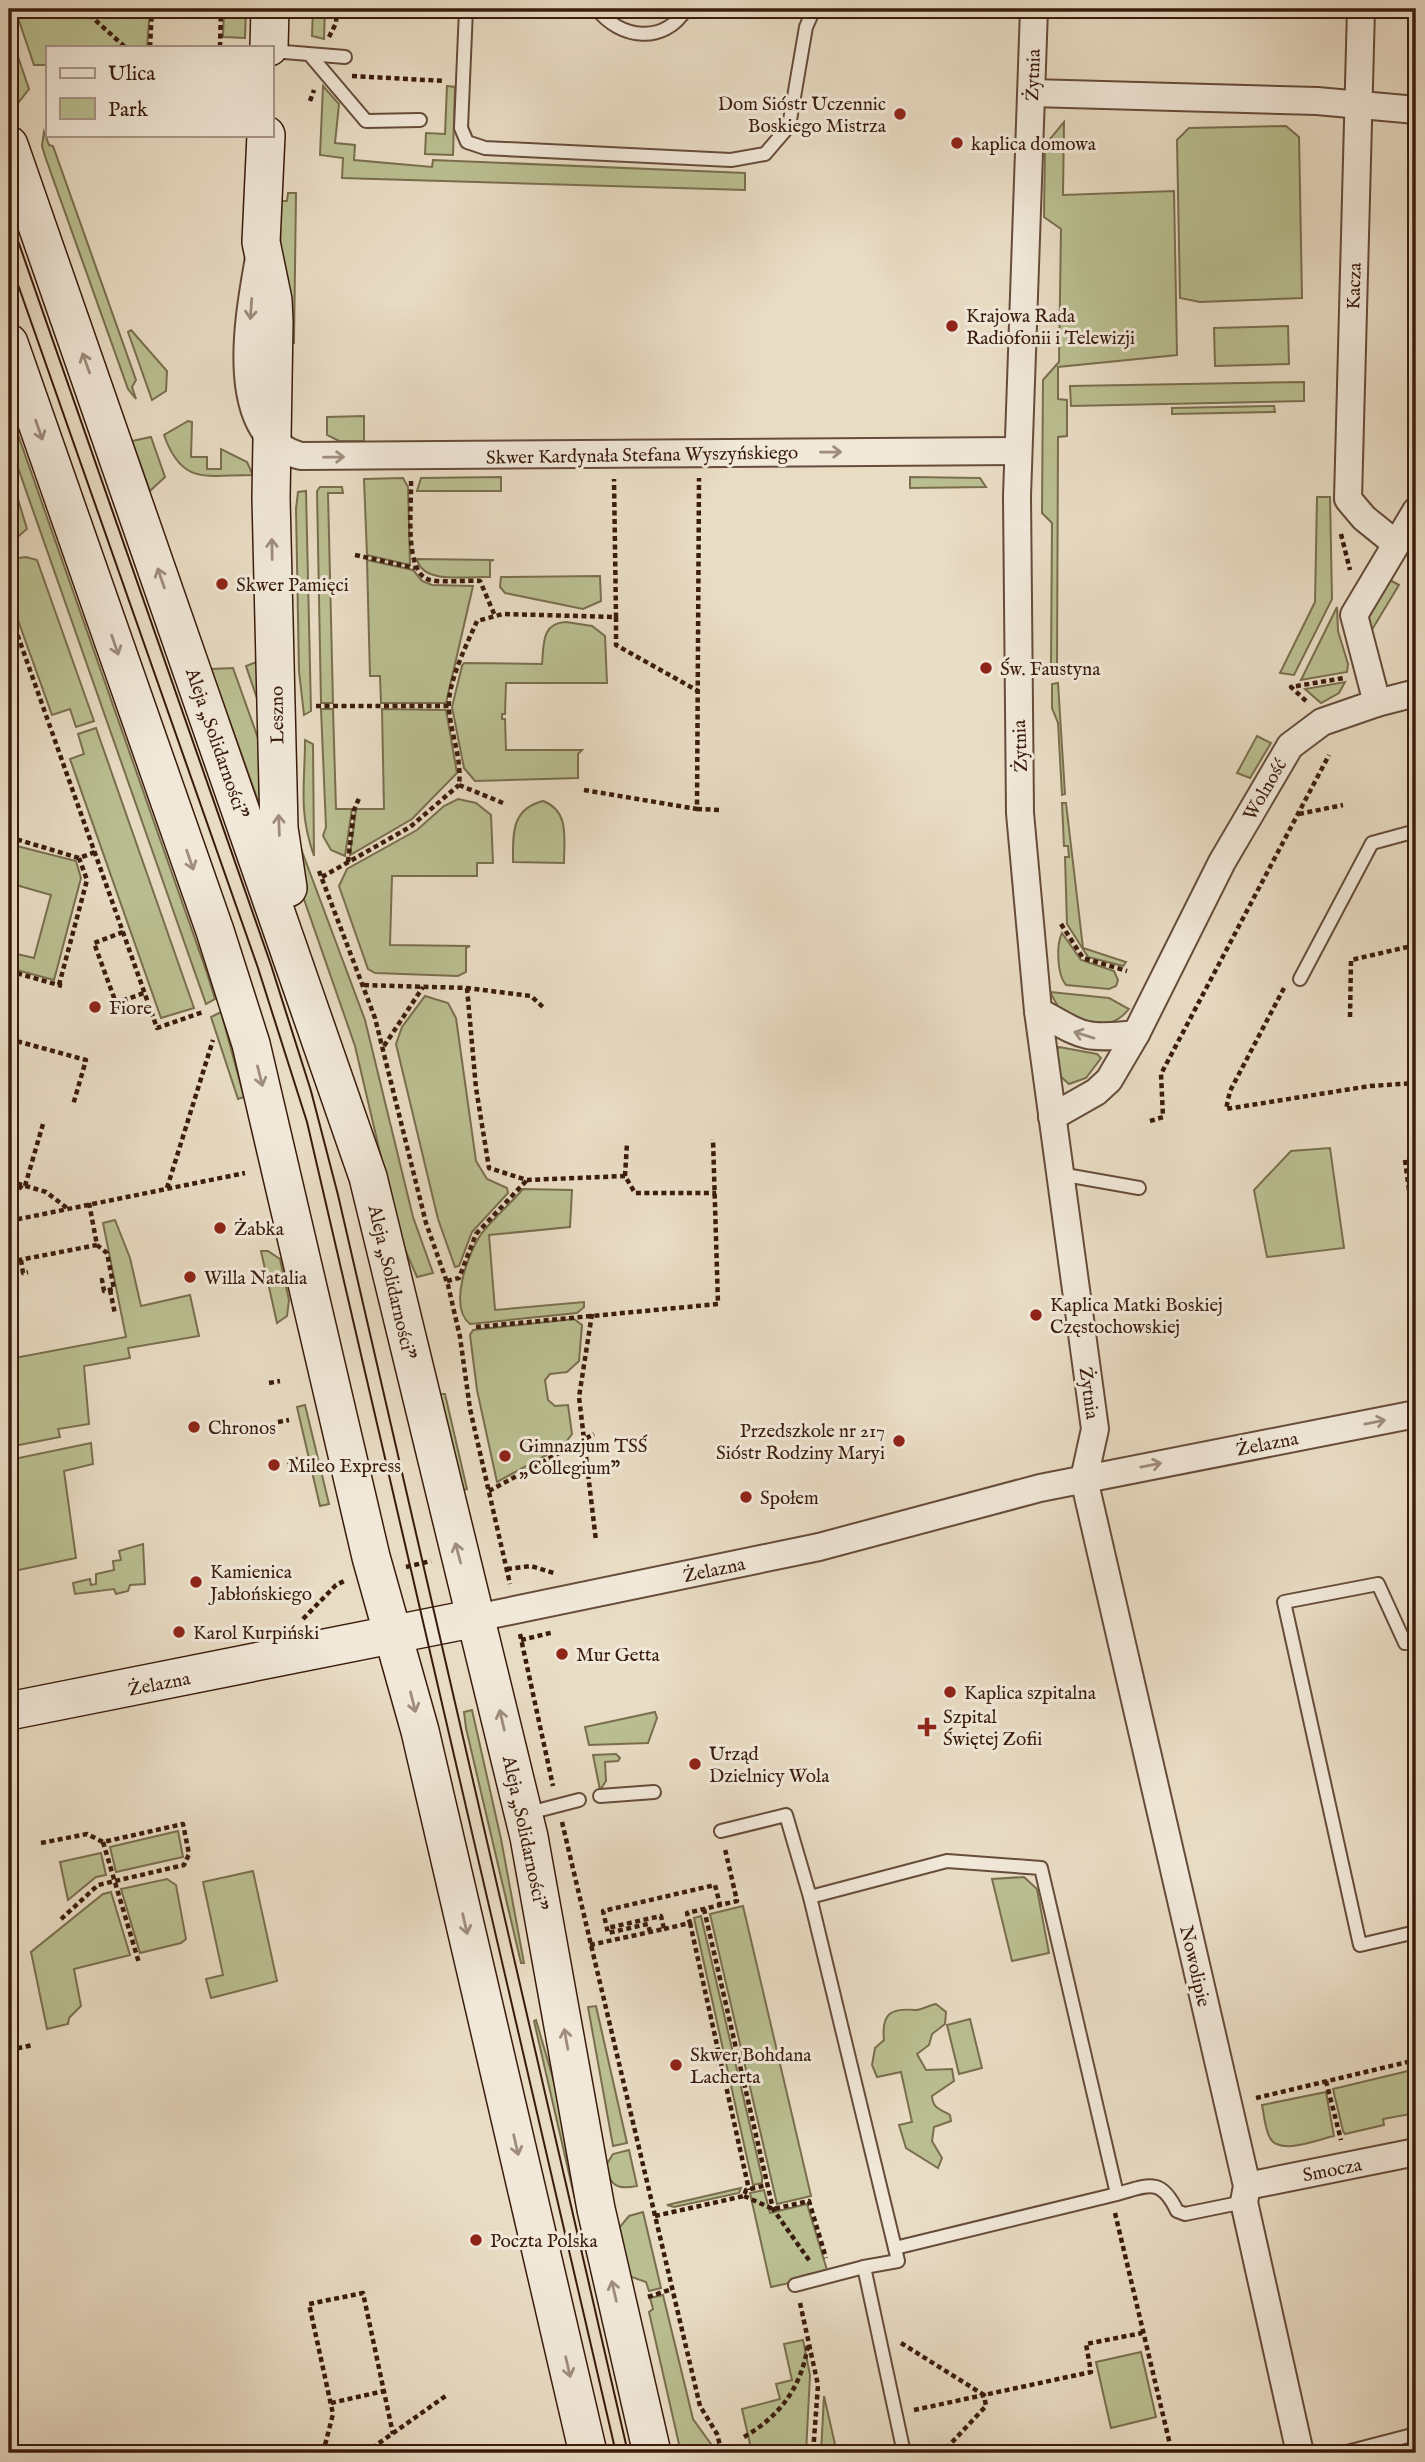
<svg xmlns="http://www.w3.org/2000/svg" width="1425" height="2462" font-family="'IM FELL English',serif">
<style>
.green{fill:#babf91;stroke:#7a6e4e;stroke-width:2}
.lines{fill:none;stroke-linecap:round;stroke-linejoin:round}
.lane-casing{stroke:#664c3a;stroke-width:16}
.street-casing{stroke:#664c3a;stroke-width:30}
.secondary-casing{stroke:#3a1c0c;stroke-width:40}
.path{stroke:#3a1c0c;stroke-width:4.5;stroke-dasharray:5 3.5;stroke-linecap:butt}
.lane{stroke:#f1e8d9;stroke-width:12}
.street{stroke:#f1e8d9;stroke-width:26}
.secondary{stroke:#f1e8d9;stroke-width:37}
.tram{stroke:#3a1c0c;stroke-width:2}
.oneway{stroke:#9f8c7d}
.poi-dot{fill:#8f2418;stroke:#f1e8d9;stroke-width:2.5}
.labels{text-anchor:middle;stroke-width:6;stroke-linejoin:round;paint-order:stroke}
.street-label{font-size:19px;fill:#3a1c0c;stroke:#f1e8d9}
.poi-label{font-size:19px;fill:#3a1c0c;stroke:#f1e8d9;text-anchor:start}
</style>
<rect width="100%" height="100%" fill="#e9dcc4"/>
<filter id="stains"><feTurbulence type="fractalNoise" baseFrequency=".00286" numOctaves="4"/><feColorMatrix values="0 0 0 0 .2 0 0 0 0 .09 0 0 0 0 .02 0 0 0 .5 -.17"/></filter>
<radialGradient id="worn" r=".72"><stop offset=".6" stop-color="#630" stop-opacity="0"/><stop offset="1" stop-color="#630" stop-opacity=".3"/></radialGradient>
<g class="green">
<path d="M15 9H150L147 47H47V65H34Z"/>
<path d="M224 9H246L245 38 223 37Z"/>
<path d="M313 9H325L324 39 312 36Z"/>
<path d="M9 30 29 89 18 103 9 66Z"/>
<path d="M323 86 339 104 335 143 355 145 354 160 432 167 433 160 745 173V190L342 178 343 158 320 155Z"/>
<path d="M447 86 455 87 453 155 425 154 426 133 445 134Z"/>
<path d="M1064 122 1063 195 1174 191 1177 355 1058 367V399L1067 400V436L1058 437 1057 667H1051L1052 523 1042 513 1043 380 1059 362 1061 229 1044 217 1045 145Z"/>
<path d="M1286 126 1299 137 1302 298 1200 302 1180 298 1177 140 1189 128Z"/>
<path d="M44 132 49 145 53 146 136 380 132 387 136 399 128 389 46 159 42 146Z"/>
<path d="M288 193H296L294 343H281L280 201H287Z"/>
<path d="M1288 326 1289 364 1215 366 1214 328Z"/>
<path d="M131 330 167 371 166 391 152 400 128 332Z"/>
<path d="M1304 382V401L1071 406 1070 386Z"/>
<path d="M1274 406 1275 412 1172 414V408Z"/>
<path d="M9 409 207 973 215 999 206 1004 9 442Z"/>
<path d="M364 416V441H339L327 435V417Z"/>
<path d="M188 421 192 422 191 457H207V469H221V449L247 462 253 475C206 475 182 486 164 435Z"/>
<path d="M151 437 165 477 150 491 132 441Z"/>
<path d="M501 477V491H417L421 478Z"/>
<path d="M910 477 980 478 986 487 910 488Z"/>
<path d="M403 478 408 487 410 565 367 555 364 479Z"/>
<path d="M13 483 27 529 9 544V484Z"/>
<path d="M320 487H342L343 493H328L333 703H321L317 491Z"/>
<path d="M306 491 311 711 304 715 299 671 296 509 298 492Z"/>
<path d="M1317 497H1330L1332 599 1294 675 1280 673 1315 602Z"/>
<path d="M26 557 37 560 94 721 76 727 70 709 52 715 9 595V559Z"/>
<path d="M417 559 494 560 490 561V577C469 576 422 585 417 559Z"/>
<path d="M367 560 413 570 422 581 432 585 473 586 446 703H381L380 676H370Z"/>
<path d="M600 576 601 601 583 609 505 593 500 587 501 577Z"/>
<path d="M1388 579 1399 585 1370 633 1366 617Z"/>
<path d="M1337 607 1338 631 1348 664 1347 672 1301 680Z"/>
<path d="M566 622 592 626 605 636 607 683H506L505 714H502V719H505L506 750H582L578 754V778L475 781 464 768 452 707 462 666 464 663 542 664C544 645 541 623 566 622Z"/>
<path d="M264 659 263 716 246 666Z"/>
<path d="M233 668 259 741 262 812 211 669Z"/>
<path d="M1345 682 1339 693 1321 703 1305 689Z"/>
<path d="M1058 683 1065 794 1062 795 1058 723 1052 708V684Z"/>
<path d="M321 709H333L336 809H352L345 856 331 850 323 836 326 827Z"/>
<path d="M382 709 446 710 457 773 412 819 350 855 356 809H384Z"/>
<path d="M96 728 194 1008 161 1018 70 759 84 754 78 734Z"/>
<path d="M1257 736 1271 743 1250 778 1237 773Z"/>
<path d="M305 740 313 744 314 856C298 810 305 785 305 740Z"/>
<path d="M458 799 476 803 491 815 493 863H477V876H392L390 945 470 946 466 948V972L458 976 375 973 368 969 339 886 347 869 417 830 444 806Z"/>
<path d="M543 801C570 811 564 839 564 863L513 862C513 834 511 809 543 801Z"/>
<path d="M1062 803H1066L1083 948 1126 962 1123 966 1088 957 1067 924 1065 857H1069L1068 846H1064Z"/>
<path d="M297 838 365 1020 413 1217 433 1273 417 1277 400 1238 355 1046 298 882Z"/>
<path d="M9 844 76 861 81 878 54 980 9 968V952L34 958 51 895 9 883Z"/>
<path d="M1062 933 1081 960 1114 971 1118 980 1116 986 1109 989 1066 985C1057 975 1056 945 1062 933Z"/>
<path d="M1050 992 1109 998 1129 1009C1109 1034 1087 1022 1062 1014Z"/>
<path d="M425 996 448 1003 456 1018 476 1161 487 1179 507 1188 508 1193 472 1232 459 1266 455 1267 438 1219 396 1044 402 1027Z"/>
<path d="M221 1012 244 1097 238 1099 211 1017Z"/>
<path d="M1059 1047 1097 1054 1101 1058 1086 1078 1069 1084 1059 1075 1057 1050Z"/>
<path d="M1330 1148 1344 1248 1267 1257 1254 1190 1291 1151Z"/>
<path d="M523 1189 572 1190 570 1227 489 1235 495 1310 584 1302V1307L577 1313 470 1324C448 1307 468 1252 482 1233 494 1218 510 1204 523 1189Z"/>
<path d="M115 1220 130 1258 141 1306 190 1295 199 1336 128 1348 130 1358 84 1366 89 1424 58 1429 60 1437 9 1447V1359L126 1337 103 1223Z"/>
<path d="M261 1251H268L280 1259 289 1300 287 1316 277 1323Z"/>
<path d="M574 1319 582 1325 579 1361 567 1372 550 1374 545 1380 548 1400 555 1406 568 1405 572 1434 563 1446 497 1482 477 1390 470 1335 473 1330Z"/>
<path d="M440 1394H445L467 1489 457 1492 445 1438Z"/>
<path d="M305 1405 329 1504 320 1506 297 1407Z"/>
<path d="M91 1443 93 1464 64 1471 76 1558 9 1572V1460Z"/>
<path d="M143 1544 145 1584 130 1585 128 1591 116 1594 114 1589 75 1594 73 1583 90 1579 91 1585 96 1584V1574L114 1570 113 1561 121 1560 119 1551Z"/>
<path d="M472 1710 501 1839 524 1963H521L466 1728 464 1712Z"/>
<path d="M655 1712 657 1718 648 1743 589 1745 585 1727Z"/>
<path d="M616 1754 620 1758 618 1761 605 1762 606 1781 600 1790 593 1755Z"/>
<path d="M178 1831 183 1857 116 1872 110 1847Z"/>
<path d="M101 1853 106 1875 96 1877 68 1900 60 1862Z"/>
<path d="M253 1871 277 1981 211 1998 206 1979 223 1975 203 1882Z"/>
<path d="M1024 1877 1037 1889 1049 1953 1012 1961 992 1879Z"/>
<path d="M167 1879 176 1885 186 1939 181 1943 140 1953 121 1889Z"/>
<path d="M111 1892 130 1955 74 1969 81 2006 69 2018 68 2024 47 2029 31 1952 103 1894Z"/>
<path d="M743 1906 811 2196 777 2204 710 1914Z"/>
<path d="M701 1916 762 2177V2183L753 2185 694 1918Z"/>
<path d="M936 2004 946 2012 945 2024 932 2034 929 2045 917 2054 926 2070 952 2069 954 2081 932 2096C933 2109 940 2109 950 2115L951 2121 934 2127 932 2141 942 2158 938 2168 906 2148 899 2125 912 2122 901 2072 877 2077 872 2065 875 2048 884 2040C881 2012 892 2008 916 2010 921 2010 930 2005 936 2004Z"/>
<path d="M596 2006 627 2143 613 2146 588 2007Z"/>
<path d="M970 2019 982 2068 959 2074 947 2025Z"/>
<path d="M536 2020 558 2096 593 2278 534 2021Z"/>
<path d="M1416 2069V2113L1383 2119 1384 2125 1345 2134 1343 2131 1333 2089Z"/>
<path d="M1326 2092 1334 2136C1319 2139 1279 2156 1270 2138 1265 2129 1264 2115 1262 2105Z"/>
<path d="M629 2150 637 2186C617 2190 611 2186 605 2167L613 2154Z"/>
<path d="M741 2188 739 2193 674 2207 667 2205Z"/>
<path d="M764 2190 770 2213 807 2204 827 2270 802 2276 803 2280 771 2287 750 2193Z"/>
<path d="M643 2212 661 2288 649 2291 646 2282 629 2276 619 2228 629 2216Z"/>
<path d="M663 2295 693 2419 711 2444 707 2451 681 2453 649 2312 653 2309 650 2298Z"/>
<path d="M803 2340 810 2375 806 2453H752L742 2409 780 2399 776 2384 792 2380 784 2344Z"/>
<path d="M1141 2352 1156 2417 1111 2428 1096 2362Z"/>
<path d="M824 2396 837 2453H821Z"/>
</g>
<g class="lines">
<g class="lane-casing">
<g id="lane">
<path d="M466 9 461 128 467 142 485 148 731 160 765 154 789 126 806 27 814 9"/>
<path d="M597 9C620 39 664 45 686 9"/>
<path d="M272 51 345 57"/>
<path d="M310 55 366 121 420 120"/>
<path d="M1300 979 1372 843 1416 831"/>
<path d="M1060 1174 1139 1188"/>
<path d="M1416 1641 1405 1643 1378 1584 1284 1602 1360 1945 1416 1932"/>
<path d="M600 1796 654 1792"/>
<path d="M525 1814 579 1800"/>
<path d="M721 1831 786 1815 810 1897"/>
<path d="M1117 2194 895 2248 810 1897 947 1861 1041 1868 1117 2194C1149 2185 1161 2177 1177 2211L1185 2214 1244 2202"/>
<path d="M895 2248 898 2261 864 2267 904 2453"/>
<path d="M795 2285 864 2267"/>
<path d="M1343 2453 1416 2434"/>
</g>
</g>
<g class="street-casing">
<g id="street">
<path d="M1034 9 1017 496 1020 813 1038 1011 1095 1429 1084 1479 1247 2186 1244 2202 1300 2453"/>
<path d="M1361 9 1348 499 1364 518 1395 543"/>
<path d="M1032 93 1317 101 1416 110"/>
<path d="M259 258C249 315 225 436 301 456L1018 451"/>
<path d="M1377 703 1354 615 1416 511"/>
<path d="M1038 1011C1083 1036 1083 1040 1136 1034"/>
<path d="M1052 1117 1096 1092 1109 1080 1136 1034 1222 862 1290 746 1322 722 1377 703 1416 693"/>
<path d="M476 1618 819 1547 1040 1488 1416 1414"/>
<path d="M1247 2186 1416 2152"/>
</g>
</g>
<g class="secondary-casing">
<g id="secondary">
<path d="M269 47 270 9"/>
<path d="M266 135 261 242 273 300 274 322 271 498 279 828 288 888"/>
<path d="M9 145 368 1177 529 1837 596 2209 652 2453"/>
<path d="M9 343 215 931 251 1044 371 1557 420 1731 588 2453"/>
<path d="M9 1711 476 1618"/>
</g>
</g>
<g class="path">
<path d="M83 9 125 47"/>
<path d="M329 37 336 23 337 9"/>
<path d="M150 47 152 9"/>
<path d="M220 47 221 9"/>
<path d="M352 76 445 81"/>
<path d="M310 101 314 90"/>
<path d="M411 481C412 504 403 574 430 580 445 583 465 580 480 581L495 616"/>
<path d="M1341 534 1350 570"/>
<path d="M355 555 415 568"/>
<path d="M9 611 157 1028 203 1012"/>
<path d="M616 617V645L698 691"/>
<path d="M1306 701 1291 687 1344 678"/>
<path d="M316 706H449"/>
<path d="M584 790 697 809 699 478"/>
<path d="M503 803 459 785C462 758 451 735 449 709 447 683 467 644 477 621L503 614 616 617 614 479"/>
<path d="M697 809 721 810"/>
<path d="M1299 814 1343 805"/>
<path d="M9 837 79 858 95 852"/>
<path d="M348 862 354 810 360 796"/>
<path d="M319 871 375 1018 426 1223 448 1285 460 1337 470 1409 510 1584"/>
<path d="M322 877 410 827 459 785"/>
<path d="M1061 924 1083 958 1127 971"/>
<path d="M123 932 94 943 116 1003 144 993"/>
<path d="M9 971 62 986"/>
<path d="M59 985 87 880 79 858"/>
<path d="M364 985 467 988 531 996 545 1009"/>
<path d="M467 988 476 1088 489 1168 527 1180 625 1176 635 1193H716"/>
<path d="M1284 988 1230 1091 1226 1109 1370 1086 1416 1083"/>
<path d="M1350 1017 1351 960 1416 945"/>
<path d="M9 1039 86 1060 73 1105"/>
<path d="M384 1046 423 987"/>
<path d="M1150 1121 1163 1117 1161 1074 1329 755"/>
<path d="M1405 1160 1412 1212"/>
<path d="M625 1176 627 1143"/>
<path d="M9 1181 46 1192 67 1208"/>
<path d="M25 1186 43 1124"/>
<path d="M167 1188 213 1040"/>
<path d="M9 1203 22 1185"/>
<path d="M89 1203 97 1245 107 1253 114 1289 104 1291 102 1280 98 1281"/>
<path d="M9 1221 245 1173"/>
<path d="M21 1260 23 1273 28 1272"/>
<path d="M9 1262 97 1245"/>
<path d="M447 1281 459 1278 476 1234 527 1180"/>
<path d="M110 1290 115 1314"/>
<path d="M592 1314 579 1397 596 1541"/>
<path d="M476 1327 718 1304 713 1139"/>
<path d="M269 1383 280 1381"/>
<path d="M278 1422 289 1420"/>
<path d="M287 1462 298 1459"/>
<path d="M489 1491 594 1434"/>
<path d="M406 1567 431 1561"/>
<path d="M507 1569 531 1566 554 1573"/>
<path d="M303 1619 336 1585 346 1580"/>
<path d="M520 1634 553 1786"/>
<path d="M521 1640 554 1632"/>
<path d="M562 1822 700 2406 717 2434 722 2453"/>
<path d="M103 1842 139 1963"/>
<path d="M41 1843 87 1834 103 1842 183 1824 189 1854 184 1865 98 1885 59 1921"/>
<path d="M704 1909 773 2209 811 2263"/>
<path d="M690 1923 749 2190"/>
<path d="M664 1929 690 1923 687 1913 737 1901 725 1849"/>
<path d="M650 1932 648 1924 608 1933 603 1911 715 1885 720 1905"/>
<path d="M590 1945 664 1929 661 1916 607 1928"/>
<path d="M9 2050 33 2045"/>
<path d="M1326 2081 1341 2140"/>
<path d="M1256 2098 1416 2060"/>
<path d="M744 2196 773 2209 809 2201 826 2258"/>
<path d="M1115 2213 1172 2453"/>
<path d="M655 2216 744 2196 746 2190 767 2185"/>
<path d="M648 2297 672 2289"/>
<path d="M800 2303 818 2385 813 2453"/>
<path d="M901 2343 984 2395 1091 2372 1086 2344 1142 2333"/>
<path d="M1416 2362 1413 2368 1416 2383"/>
<path d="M331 2403 384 2391"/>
<path d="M914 2410 984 2395 986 2406 942 2453"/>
<path d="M744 2437C780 2416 802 2387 808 2344"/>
<path d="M323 2453 333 2414 309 2304 363 2293 393 2434"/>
<path d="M365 2453 447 2395"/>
<path d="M713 2453 746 2446"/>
</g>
<use href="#lane" class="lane"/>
<use href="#street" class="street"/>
<use href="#secondary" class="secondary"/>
<g class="tram">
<path d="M9 215 271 965 311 1091 338 1195 628 2453"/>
<path d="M9 259 258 968 307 1122 616 2453"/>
</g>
</g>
<defs><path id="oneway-shaft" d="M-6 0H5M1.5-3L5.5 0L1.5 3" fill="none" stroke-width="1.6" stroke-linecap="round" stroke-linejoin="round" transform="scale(1.75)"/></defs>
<g class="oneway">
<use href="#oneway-shaft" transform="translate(251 309) rotate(94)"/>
<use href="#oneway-shaft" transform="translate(86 363) rotate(-110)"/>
<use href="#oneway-shaft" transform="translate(39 430) rotate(71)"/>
<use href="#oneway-shaft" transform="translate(831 452) rotate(-1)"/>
<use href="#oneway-shaft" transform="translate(334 457) rotate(-1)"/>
<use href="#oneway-shaft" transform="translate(272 549) rotate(-91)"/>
<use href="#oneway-shaft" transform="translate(161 578) rotate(-109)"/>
<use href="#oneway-shaft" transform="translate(115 645) rotate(71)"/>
<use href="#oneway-shaft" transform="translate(279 825) rotate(-92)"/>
<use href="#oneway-shaft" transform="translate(190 860) rotate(71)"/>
<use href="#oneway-shaft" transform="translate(1084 1035) rotate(-163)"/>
<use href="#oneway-shaft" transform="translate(260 1076) rotate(76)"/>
<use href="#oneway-shaft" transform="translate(1375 1422) rotate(-11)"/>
<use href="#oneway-shaft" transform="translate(1151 1465) rotate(-11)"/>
<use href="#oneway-shaft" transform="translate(458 1553) rotate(-105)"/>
<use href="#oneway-shaft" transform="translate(413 1702) rotate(76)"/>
<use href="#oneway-shaft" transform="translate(502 1720) rotate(-103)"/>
<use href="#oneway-shaft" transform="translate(465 1924) rotate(77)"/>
<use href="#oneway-shaft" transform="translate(566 2039) rotate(-100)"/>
<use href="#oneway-shaft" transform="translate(516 2145) rotate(77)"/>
<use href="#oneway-shaft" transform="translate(614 2291) rotate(-103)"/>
<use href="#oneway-shaft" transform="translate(568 2367) rotate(77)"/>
</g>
<g class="poi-dot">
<circle cx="900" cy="114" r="7"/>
<circle cx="957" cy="143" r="7"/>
<circle cx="952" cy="326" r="7"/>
<circle cx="222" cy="584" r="7"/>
<circle cx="986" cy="668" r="7"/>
<circle cx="95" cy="1007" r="7"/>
<circle cx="220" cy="1228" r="7"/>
<circle cx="190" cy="1277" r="7"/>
<circle cx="1036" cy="1315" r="7"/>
<circle cx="194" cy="1427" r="7"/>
<circle cx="899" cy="1441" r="7"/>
<circle cx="505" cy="1456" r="7"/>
<circle cx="274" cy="1465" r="7"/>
<circle cx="746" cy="1497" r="7"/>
<circle cx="196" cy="1582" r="7"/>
<circle cx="179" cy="1632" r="7"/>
<circle cx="562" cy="1654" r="7"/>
<circle cx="950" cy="1692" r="7"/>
<path d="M923.5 1716.5h7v7h7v7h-7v7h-7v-7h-7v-7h7z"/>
<circle cx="695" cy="1764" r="7"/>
<circle cx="676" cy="2065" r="7"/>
<circle cx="476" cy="2240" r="7"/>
</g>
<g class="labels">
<g class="street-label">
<text transform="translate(1032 75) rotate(-88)" y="7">Żytnia</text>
<text transform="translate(1353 286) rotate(-88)" y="7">Kacza</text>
<text transform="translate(642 454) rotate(-1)" y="7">Skwer Kardynała Stefana Wyszyńskiego</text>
<text transform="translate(276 715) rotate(-91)" y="7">Leszno</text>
<text transform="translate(218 743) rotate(71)" y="7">Aleja „Solidarności”</text>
<text transform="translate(1019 746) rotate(-92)" y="7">Żytnia</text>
<text transform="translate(1264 789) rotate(-60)" y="7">Wolność</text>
<text transform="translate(393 1282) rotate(77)" y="7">Aleja „Solidarności”</text>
<text transform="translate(1090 1393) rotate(82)" y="7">Żytnia</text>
<text transform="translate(1267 1443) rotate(-11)" y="7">Żelazna</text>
<text transform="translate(714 1569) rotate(-12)" y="7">Żelazna</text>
<text transform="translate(159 1683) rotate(-11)" y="7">Żelazna</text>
<text transform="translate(526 1833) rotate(78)" y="7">Aleja „Solidarności”</text>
<text transform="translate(1196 1966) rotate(77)" y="7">Nowolipie</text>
<text transform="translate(1332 2169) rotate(-11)" y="7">Smocza</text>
</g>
<g class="poi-label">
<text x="886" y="110" text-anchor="end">Dom Sióstr Uczennic<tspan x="886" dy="22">Boskiego Mistrza</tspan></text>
<text x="971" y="150">kaplica domowa</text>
<text x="966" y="322">Krajowa Rada<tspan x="966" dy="22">Radiofonii i Telewizji</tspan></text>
<text x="236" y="591">Skwer Pamięci</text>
<text x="1000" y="675">Św. Faustyna</text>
<text x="109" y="1014">Fiore</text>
<text x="234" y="1235">Żabka</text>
<text x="204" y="1284">Willa Natalia</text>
<text x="1050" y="1311">Kaplica Matki Boskiej<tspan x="1050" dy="22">Częstochowskiej</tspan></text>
<text x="208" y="1434">Chronos</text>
<text x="885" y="1437" text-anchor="end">Przedszkole nr 217<tspan x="885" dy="22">Sióstr Rodziny Maryi</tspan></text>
<text x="519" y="1452">Gimnazjum TSŚ<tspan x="519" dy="22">„Collegium”</tspan></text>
<text x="288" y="1472">Mileo Express</text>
<text x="760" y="1504">Społem</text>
<text x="210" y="1578">Kamienica<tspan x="210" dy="22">Jabłońskiego</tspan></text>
<text x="193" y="1639">Karol Kurpiński</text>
<text x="576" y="1661">Mur Getta</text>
<text x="964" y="1699">Kaplica szpitalna</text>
<text x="943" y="1723">Szpital<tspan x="943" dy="22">Świętej Zofii</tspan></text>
<text x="709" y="1760">Urząd<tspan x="709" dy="22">Dzielnicy Wola</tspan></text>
<text x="690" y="2061">Skwer Bohdana<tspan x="690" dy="22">Lacherta</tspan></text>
<text x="490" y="2247">Poczta Polska</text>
</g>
</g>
<rect width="1425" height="2462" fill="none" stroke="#e9dcc4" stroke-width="35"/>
<rect x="10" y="10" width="1404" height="2441" fill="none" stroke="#3a1c0c" stroke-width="3.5"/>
<rect x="18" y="18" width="1390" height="2427" fill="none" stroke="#3a1c0c" stroke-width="2"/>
<rect x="46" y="46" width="228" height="91" fill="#f1e8d9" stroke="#a89687" stroke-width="2"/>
<rect x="60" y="68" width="35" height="10" fill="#f1e8d9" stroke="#a89687" stroke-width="2"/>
<text x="108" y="80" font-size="21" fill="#3a1c0c">Ulica</text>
<rect x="60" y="98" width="35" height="21" fill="#babf91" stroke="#a89687" stroke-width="2"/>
<text x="108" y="116" font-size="21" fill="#3a1c0c">Park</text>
<rect width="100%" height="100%" filter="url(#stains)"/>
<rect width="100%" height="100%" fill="url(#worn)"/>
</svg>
